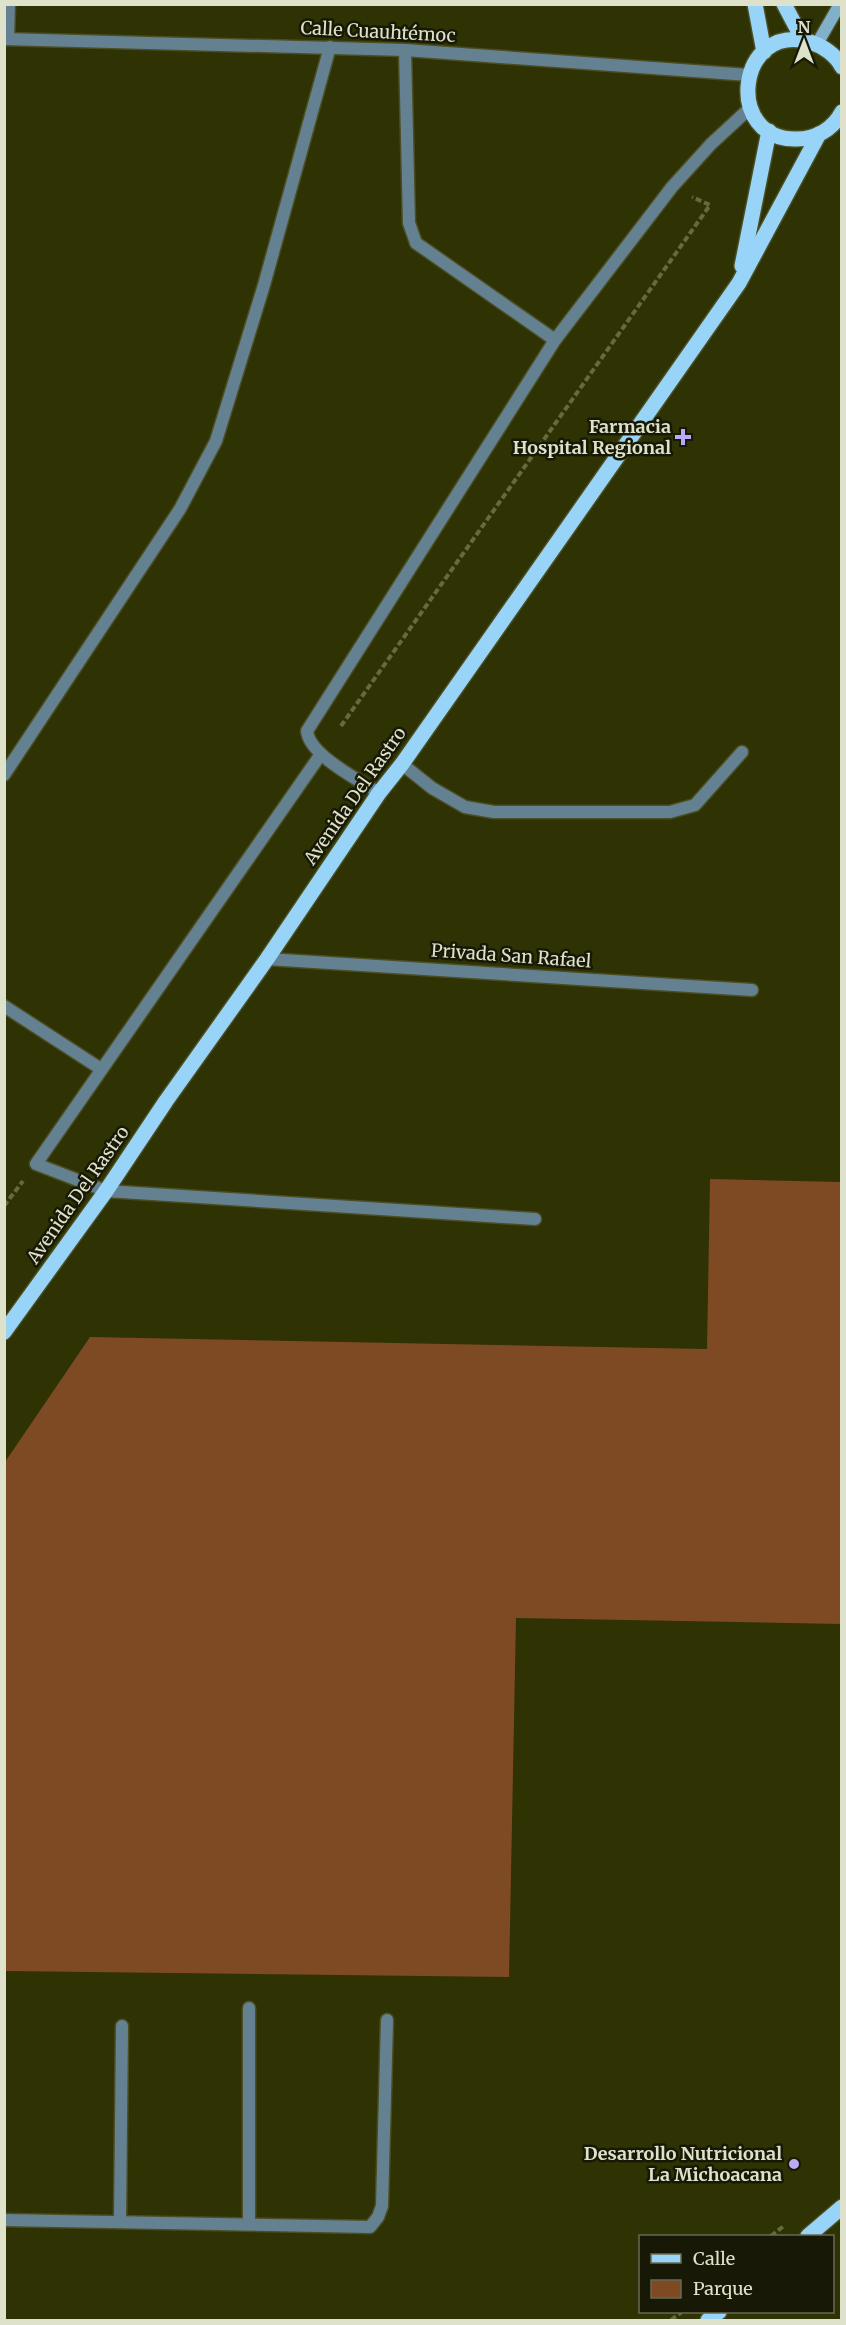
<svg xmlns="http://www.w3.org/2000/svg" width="846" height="2325" font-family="Merriweather,serif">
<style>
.green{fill:#7d4a24}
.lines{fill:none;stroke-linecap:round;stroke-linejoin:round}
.service-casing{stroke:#4b4e22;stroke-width:15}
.minor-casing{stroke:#4b4e22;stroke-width:15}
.tertiary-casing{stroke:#4b4e22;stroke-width:15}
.secondary-casing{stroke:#4b4e22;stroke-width:15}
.primary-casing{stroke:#4b4e22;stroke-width:18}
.path{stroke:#666a41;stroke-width:4;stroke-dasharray:6 3;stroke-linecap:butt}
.service{stroke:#648192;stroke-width:12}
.minor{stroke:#648192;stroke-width:12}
.tertiary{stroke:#648192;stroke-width:12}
.secondary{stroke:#81b0cb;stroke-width:12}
.primary{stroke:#97d4f7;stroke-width:15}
.poi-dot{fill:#bbaaf6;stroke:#171906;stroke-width:2}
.labels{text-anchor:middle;stroke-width:5;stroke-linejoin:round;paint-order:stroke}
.street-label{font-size:18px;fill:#dee2ca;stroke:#171906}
.poi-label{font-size:18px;font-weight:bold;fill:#dee2ca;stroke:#171906;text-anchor:end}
</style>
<rect width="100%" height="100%" fill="#2f3202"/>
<path class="green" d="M710 1179 841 1182V1624L516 1618 509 1977 5 1971V1462L90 1337 707 1349Z"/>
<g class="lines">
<g class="service-casing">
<path id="service" d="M402 764 432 788 465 807 494 812H670L695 805 742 752"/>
</g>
<g class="minor-casing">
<g id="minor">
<path d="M8 39 9 4"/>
<path d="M405 50 409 223 416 243 555 340"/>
<path d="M321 754 36 1164 106 1191 535 1219"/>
<path d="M4 775 180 509 216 441 264 285 330 47"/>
<path d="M379 793C359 780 309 755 307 731L555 340 672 187 711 144 750 108"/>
<path d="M267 959 752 990"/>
<path d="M4 1006 101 1069"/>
<path d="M249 2008V2224"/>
<path d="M4 2220 370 2227 378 2217 382 2206 387 2020"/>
<path d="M120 2222 122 2026"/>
</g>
</g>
<g class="tertiary-casing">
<path id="tertiary" d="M4 39 405 50 749 75"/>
</g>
<g class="secondary-casing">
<path id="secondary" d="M817 44 840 4"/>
</g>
<g class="primary-casing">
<g id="primary">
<path d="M755 4 764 52"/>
<path d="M784 4 803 40"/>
<path d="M842 67C836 55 823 46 810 42 737 21 723 141 797 139 816 139 833 129 842 112"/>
<path d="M742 266 769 131"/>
<path d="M4 1332 106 1191 166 1101 267 959 379 793 402 764 739 283 819 134"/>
<path d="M808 2236 842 2207"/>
<path d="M708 2320 719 2312"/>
</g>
</g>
<g class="path">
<path d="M341 726 710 205 692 197"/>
<path d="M4 1206 23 1181"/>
<path d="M771 2236 785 2225"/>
<path d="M671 2320 682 2312"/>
</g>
<use href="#service" class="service"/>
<use href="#minor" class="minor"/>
<use href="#tertiary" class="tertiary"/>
<use href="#secondary" class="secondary"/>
<use href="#primary" class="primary"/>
</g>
<g class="poi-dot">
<path d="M680 428h6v6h6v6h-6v6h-6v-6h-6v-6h6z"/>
<circle cx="794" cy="2164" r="6"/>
</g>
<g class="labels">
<g class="street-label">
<text transform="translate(378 32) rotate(3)" y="6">Calle Cuauhtémoc</text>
<text transform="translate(355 796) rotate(-55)" y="6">Avenida Del Rastro</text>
<text transform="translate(511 956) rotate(4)" y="6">Privada San Rafael</text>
<text transform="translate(78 1195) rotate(-55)" y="6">Avenida Del Rastro</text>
</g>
<g class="poi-label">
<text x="671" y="433">Farmacia<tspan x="671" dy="21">Hospital Regional</tspan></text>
<text x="782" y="2160">Desarrollo Nutricional<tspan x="782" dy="21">La Michoacana</tspan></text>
</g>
</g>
<rect width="846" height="2325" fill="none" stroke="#dee2ca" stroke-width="12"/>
<rect x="639" y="2235" width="195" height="78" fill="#171906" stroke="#676954" stroke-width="1.5"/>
<rect x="651" y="2254" width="30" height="9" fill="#97d4f7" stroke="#676954" stroke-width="1.5"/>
<text x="693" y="2265" font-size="18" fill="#dee2ca">Calle</text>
<rect x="651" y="2280" width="30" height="18" fill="#7d4a24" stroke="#676954" stroke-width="1.5"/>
<text x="693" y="2295" font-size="18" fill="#dee2ca">Parque</text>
<g transform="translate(804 42)" stroke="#171906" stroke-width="4.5" paint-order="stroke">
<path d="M0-4.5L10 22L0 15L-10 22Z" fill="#dee2ca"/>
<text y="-9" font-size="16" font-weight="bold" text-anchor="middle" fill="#dee2ca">N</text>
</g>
</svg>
